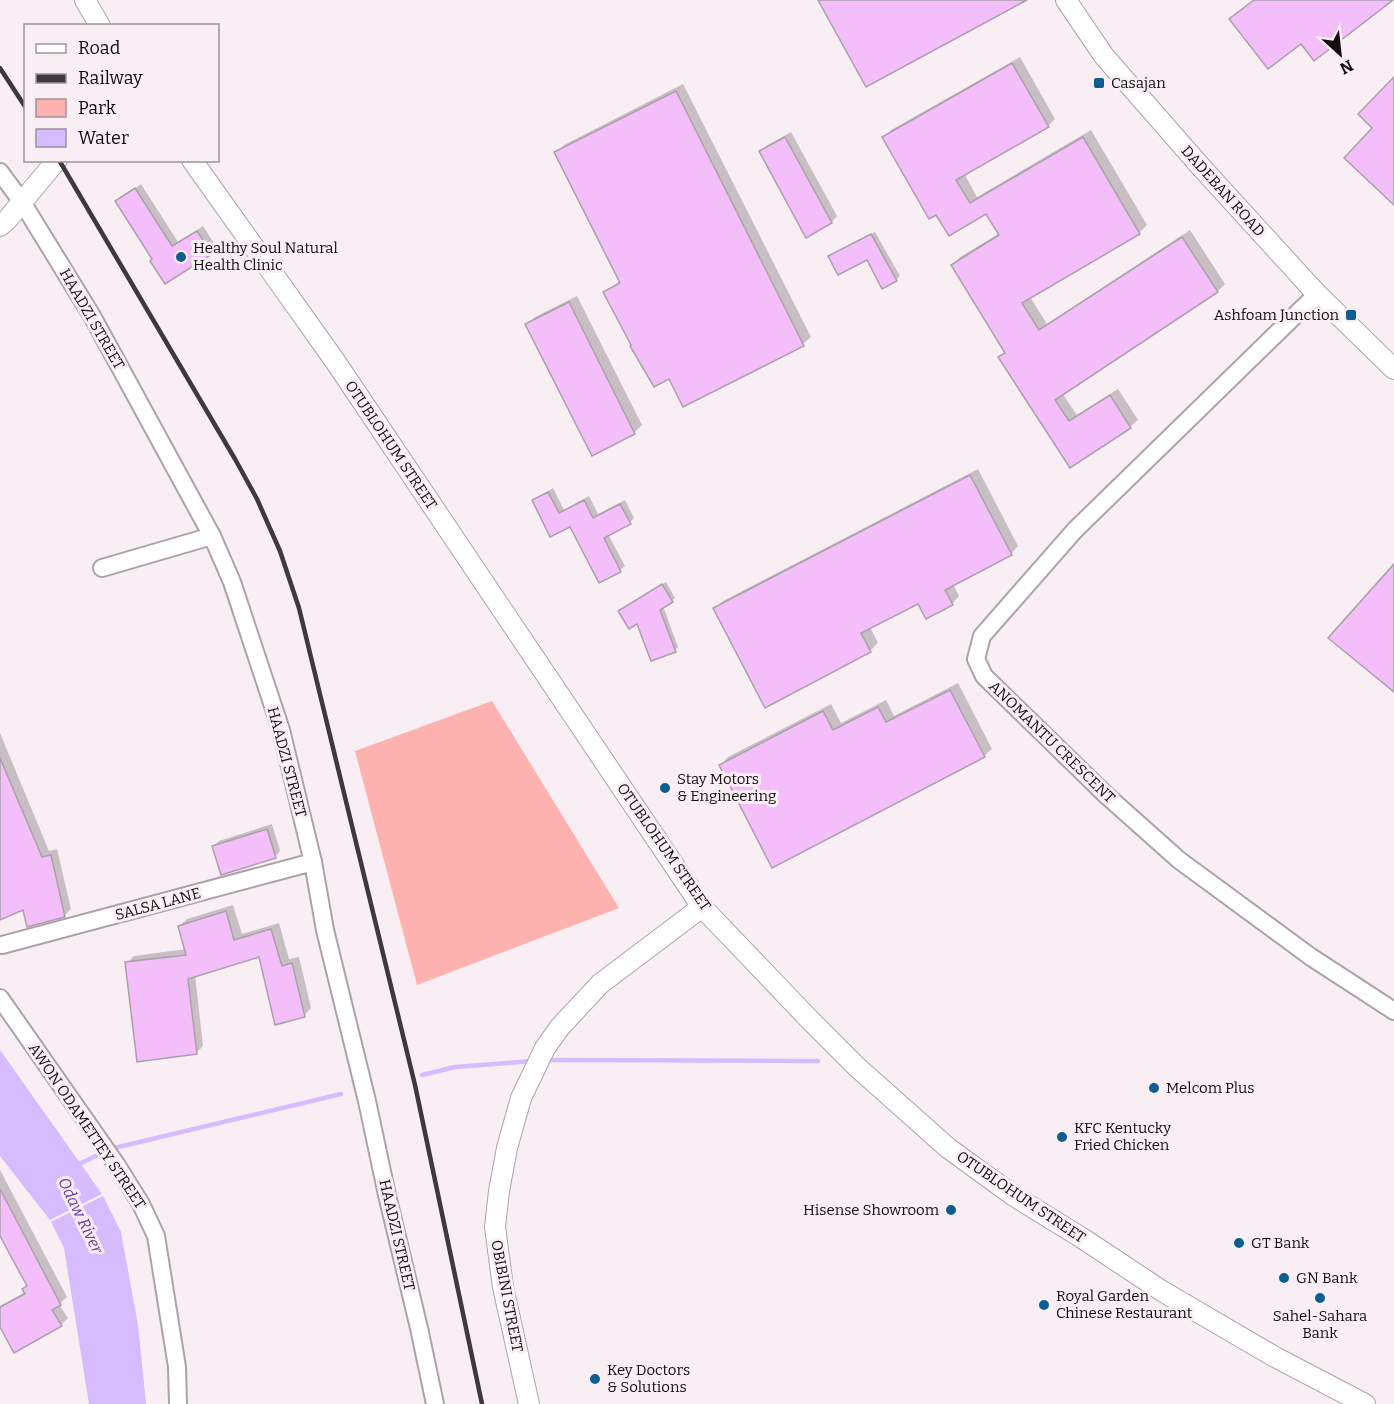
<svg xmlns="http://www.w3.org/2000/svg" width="1394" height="1404" font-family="Bitter,serif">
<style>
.green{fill:#fdb2af}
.water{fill:#d6bbfe}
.shadow{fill:#0003}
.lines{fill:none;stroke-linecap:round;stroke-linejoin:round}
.stream{stroke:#d6bbfe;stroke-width:4.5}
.building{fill:#f3bef9;stroke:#a9a1aa;stroke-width:1.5}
.minor-casing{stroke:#ada2a8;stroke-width:20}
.tertiary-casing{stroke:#ada2a8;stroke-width:22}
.minor{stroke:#fff;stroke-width:16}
.tertiary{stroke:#fff;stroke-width:20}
.rail{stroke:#3e393c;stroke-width:4.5}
.poi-dot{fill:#0d5d90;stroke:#faeef5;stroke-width:2}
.labels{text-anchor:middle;stroke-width:6;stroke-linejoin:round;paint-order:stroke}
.poi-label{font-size:15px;fill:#120e10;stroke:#faeef5;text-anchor:start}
.street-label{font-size:15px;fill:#120e10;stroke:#faeef5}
.water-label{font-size:16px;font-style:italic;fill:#673999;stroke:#faeef5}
</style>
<rect width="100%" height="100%" fill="#faeef5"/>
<path class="green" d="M492 701 619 908 417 985 355 751Z"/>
<g class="water">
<path d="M0 1050 102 1194 50 1220 0 1156Z"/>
<path d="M103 1196 121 1232 138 1325 146 1404H89L64 1248 51 1222Z"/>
</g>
<g class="shadow">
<path d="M1020 57 1055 119 1048 126 964 173 977 197 1091 130 1147 225 1139 233 1030 297 1047 324 1190 230 1225 284 1218 291 1062 393 1077 415 1118 389 1138 420 1130 427 1071 466 1000 357 1006 352 953 265 960 257 1000 233 987 212 949 234 884 137 891 130Z"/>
<path d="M683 84 811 337 803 344 683 405 669 376 633 345 605 292 621 280 556 153 564 145Z"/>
<path d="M791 132 837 216 832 222 807 236 761 151 766 146Z"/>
<path d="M141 184 178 242 203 226 217 248 211 253 154 258 117 201Z"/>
<path d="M875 232 900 276 896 280 868 258 830 256Z"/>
<path d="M577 296 642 425 634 433 527 324 535 317Z"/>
<path d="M978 469 1018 546 1011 554 953 584 959 596 952 604 918 602 870 627 878 643 870 651 765 706 715 609 723 601Z"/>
<path d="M553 488 564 510 589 496 598 514 625 500 634 518 630 522 608 534 625 566 620 570 570 525 533 500Z"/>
<path d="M666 582 675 598 663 606 678 647 675 650 638 621 620 611Z"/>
<path d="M958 683 992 749 984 756 721 765 728 757 831 704 841 723 886 700 894 716Z"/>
<path d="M0 733 49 851 57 849 71 909 64 916 24 908 0 919Z"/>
<path d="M272 824 280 851 275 857 214 846 219 841Z"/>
<path d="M233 905 242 934 279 923 289 959 299 957 311 1008 304 1016 260 955 195 975 203 1046 196 1053 127 963 134 956 186 949 179 926 187 919Z"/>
<path d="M0 1170 67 1297 59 1304 68 1318 61 1325 0 1324V1306L25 1292 28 1285 0 1233Z"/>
</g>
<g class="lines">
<g class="stream">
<path d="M550 1060 818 1061"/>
<path d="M422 1075 455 1067 533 1061"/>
<path d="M110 1149 341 1094"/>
<path d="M75 1166 102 1153"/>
</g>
</g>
<g class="building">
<path d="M818 0H1027L866 87Z"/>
<path d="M1254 0H1393L1314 61 1301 44 1268 69 1229 19Z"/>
<path d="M1012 63 1049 127 956 180 970 203 1083 137 1140 234 1022 303 1039 330 1182 237 1218 292 1055 400 1069 421 1110 395 1131 428 1070 468 998 357 1005 353 951 265 999 235 986 214 949 236 936 215 929 219 882 137Z"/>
<path d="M1394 77V205L1344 158 1372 128 1358 114Z"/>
<path d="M676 91 804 346 683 407 669 379 654 387 630 346 631 345 603 292 620 283 554 152Z"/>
<path d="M785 137 832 223 806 238 759 151Z"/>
<path d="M135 188 172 246 197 231 212 254 165 284 150 261 152 259 115 201Z"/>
<path d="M871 234 897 281 882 289 867 260 838 275 828 256Z"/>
<path d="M569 302 635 434 592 456 525 324Z"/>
<path d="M970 475 1012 555 945 590 953 605 926 619 918 604 861 633 871 652 765 708 713 608Z"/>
<path d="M548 492 559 513 584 500 593 518 620 504 631 524 604 538 621 572 599 583 570 527 550 537 532 500Z"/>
<path d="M1394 564V692L1328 638Z"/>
<path d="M662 584 673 602 660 610 676 652 651 661 637 624 629 629 618 611Z"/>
<path d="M950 690 985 757 772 868 719 765 823 711 833 730 878 707 886 722Z"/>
<path d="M0 758 42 857 51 855 65 917 27 927 23 910 0 920Z"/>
<path d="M267 829 276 858 221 875 212 846Z"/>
<path d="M226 911 234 940 271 929 282 966 292 963 305 1017 275 1025 259 957 188 979 197 1054 137 1062 125 962 186 955 178 926Z"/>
<path d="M0 1189 61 1305 52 1310 62 1326 14 1353 0 1327V1307L25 1294 22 1289 27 1286 0 1236Z"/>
</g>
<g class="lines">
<g class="minor-casing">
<g id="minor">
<path d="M0 172 22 202 92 316 212 536 232 582 281 730 313 862 325 930 367 1101 387 1195 419 1328 435 1404"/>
<path d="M1317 294 1075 530 982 636 976 659 984 676 1106 795 1179 860 1311 957 1394 1011"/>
<path d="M102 568 212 536"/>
<path d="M2 945 313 862"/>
<path d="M0 998 116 1164 141 1204 156 1236 177 1367 178 1404"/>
</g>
</g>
<g class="tertiary-casing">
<g id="tertiary">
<path d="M85 0 100 26"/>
<path d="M1066 0 1104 56 1201 167 1317 294 1394 369"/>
<path d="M192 160 335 361 702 907 809 1019 857 1067 948 1148 1014 1196 1082 1238 1162 1291 1275 1357 1365 1404"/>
<path d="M0 226 7 220 57 160"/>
<path d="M529 1404 503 1287 495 1227 499 1191 507 1148 521 1098 545 1048 560 1027 600 984 702 907"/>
</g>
</g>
<use href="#minor" class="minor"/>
<use href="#tertiary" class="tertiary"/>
<g class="rail">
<path d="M0 68 26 108"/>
<path d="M59 160 235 459 257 499 280 551 299 608 415 1085 482 1404"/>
</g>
</g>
<g class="poi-dot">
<rect x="1093" y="77" width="12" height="12" rx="3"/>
<circle cx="181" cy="257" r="6"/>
<rect x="1345" y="309" width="12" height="12" rx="3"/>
<circle cx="665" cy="788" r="6"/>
<circle cx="1154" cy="1088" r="6"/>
<circle cx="1062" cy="1137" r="6"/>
<circle cx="951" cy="1210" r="6"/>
<circle cx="1239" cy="1243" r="6"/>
<circle cx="1284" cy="1278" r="6"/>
<circle cx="1320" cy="1298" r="6"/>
<circle cx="1044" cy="1305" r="6"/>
<circle cx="595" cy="1379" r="6"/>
</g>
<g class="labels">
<g class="poi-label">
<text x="1111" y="88">Casajan</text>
<text x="193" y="253">Healthy Soul Natural<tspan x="193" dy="17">Health Clinic</tspan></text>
<text x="1339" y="320" text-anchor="end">Ashfoam Junction</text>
<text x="677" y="784">Stay Motors<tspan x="677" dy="17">&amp; Engineering</tspan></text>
<text x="1166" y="1093">Melcom Plus</text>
<text x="1074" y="1133">KFC Kentucky<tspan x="1074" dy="17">Fried Chicken</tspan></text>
<text x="939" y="1215" text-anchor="end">Hisense Showroom</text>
<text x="1251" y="1248">GT Bank</text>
<text x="1296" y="1283">GN Bank</text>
<text x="1056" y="1301">Royal Garden<tspan x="1056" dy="17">Chinese Restaurant</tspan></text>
<text x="1320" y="1321" text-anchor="middle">Sahel-Sahara<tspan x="1320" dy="17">Bank</tspan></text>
<text x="607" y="1375">Key Doctors<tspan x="607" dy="17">&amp; Solutions</tspan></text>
</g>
<g class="street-label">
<text transform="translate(1223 191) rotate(48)" y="5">DADEBAN ROAD</text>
<text transform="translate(92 319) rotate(60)" y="5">HAADZI STREET</text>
<text transform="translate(391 445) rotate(56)" y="5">OTUBLOHUM STREET</text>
<text transform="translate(1052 742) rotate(44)" y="5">ANOMANTU CRESCENT</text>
<text transform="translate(287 762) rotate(75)" y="5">HAADZI STREET</text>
<text transform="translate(664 847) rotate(55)" y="5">OTUBLOHUM STREET</text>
<text transform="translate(158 904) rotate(-15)" y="5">SALSA LANE</text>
<text transform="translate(87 1126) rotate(56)" y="5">AWON ODAMETTEY STREET</text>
<text transform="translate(1021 1197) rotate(34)" y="5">OTUBLOHUM STREET</text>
<text transform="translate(397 1235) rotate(77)" y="5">HAADZI STREET</text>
<text transform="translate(507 1296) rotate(79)" y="5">OBIBINI STREET</text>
</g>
<g class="water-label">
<text transform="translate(81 1215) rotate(64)" y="6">Odaw River</text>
</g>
</g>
<rect x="24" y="24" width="195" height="138" fill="#faeef5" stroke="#9d9499" stroke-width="1.5"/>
<rect x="36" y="44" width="30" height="9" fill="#ffffff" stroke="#9d9499" stroke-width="1.5"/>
<text x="78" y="54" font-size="18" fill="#120e10">Road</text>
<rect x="36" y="74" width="30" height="9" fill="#3e393c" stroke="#9d9499" stroke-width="1.5"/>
<text x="78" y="84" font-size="18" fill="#120e10">Railway</text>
<rect x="36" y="99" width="30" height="18" fill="#fdb2af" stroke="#9d9499" stroke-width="1.5"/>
<text x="78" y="114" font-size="18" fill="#120e10">Park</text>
<rect x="36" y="129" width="30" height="18" fill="#d6bbfe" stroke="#9d9499" stroke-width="1.5"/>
<text x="78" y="144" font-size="18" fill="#120e10">Water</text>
<g transform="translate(1340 54) rotate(153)" stroke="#faeef5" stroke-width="4.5" paint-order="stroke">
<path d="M0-4.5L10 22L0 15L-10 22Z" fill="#120e10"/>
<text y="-9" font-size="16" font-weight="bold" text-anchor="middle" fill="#120e10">N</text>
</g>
</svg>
